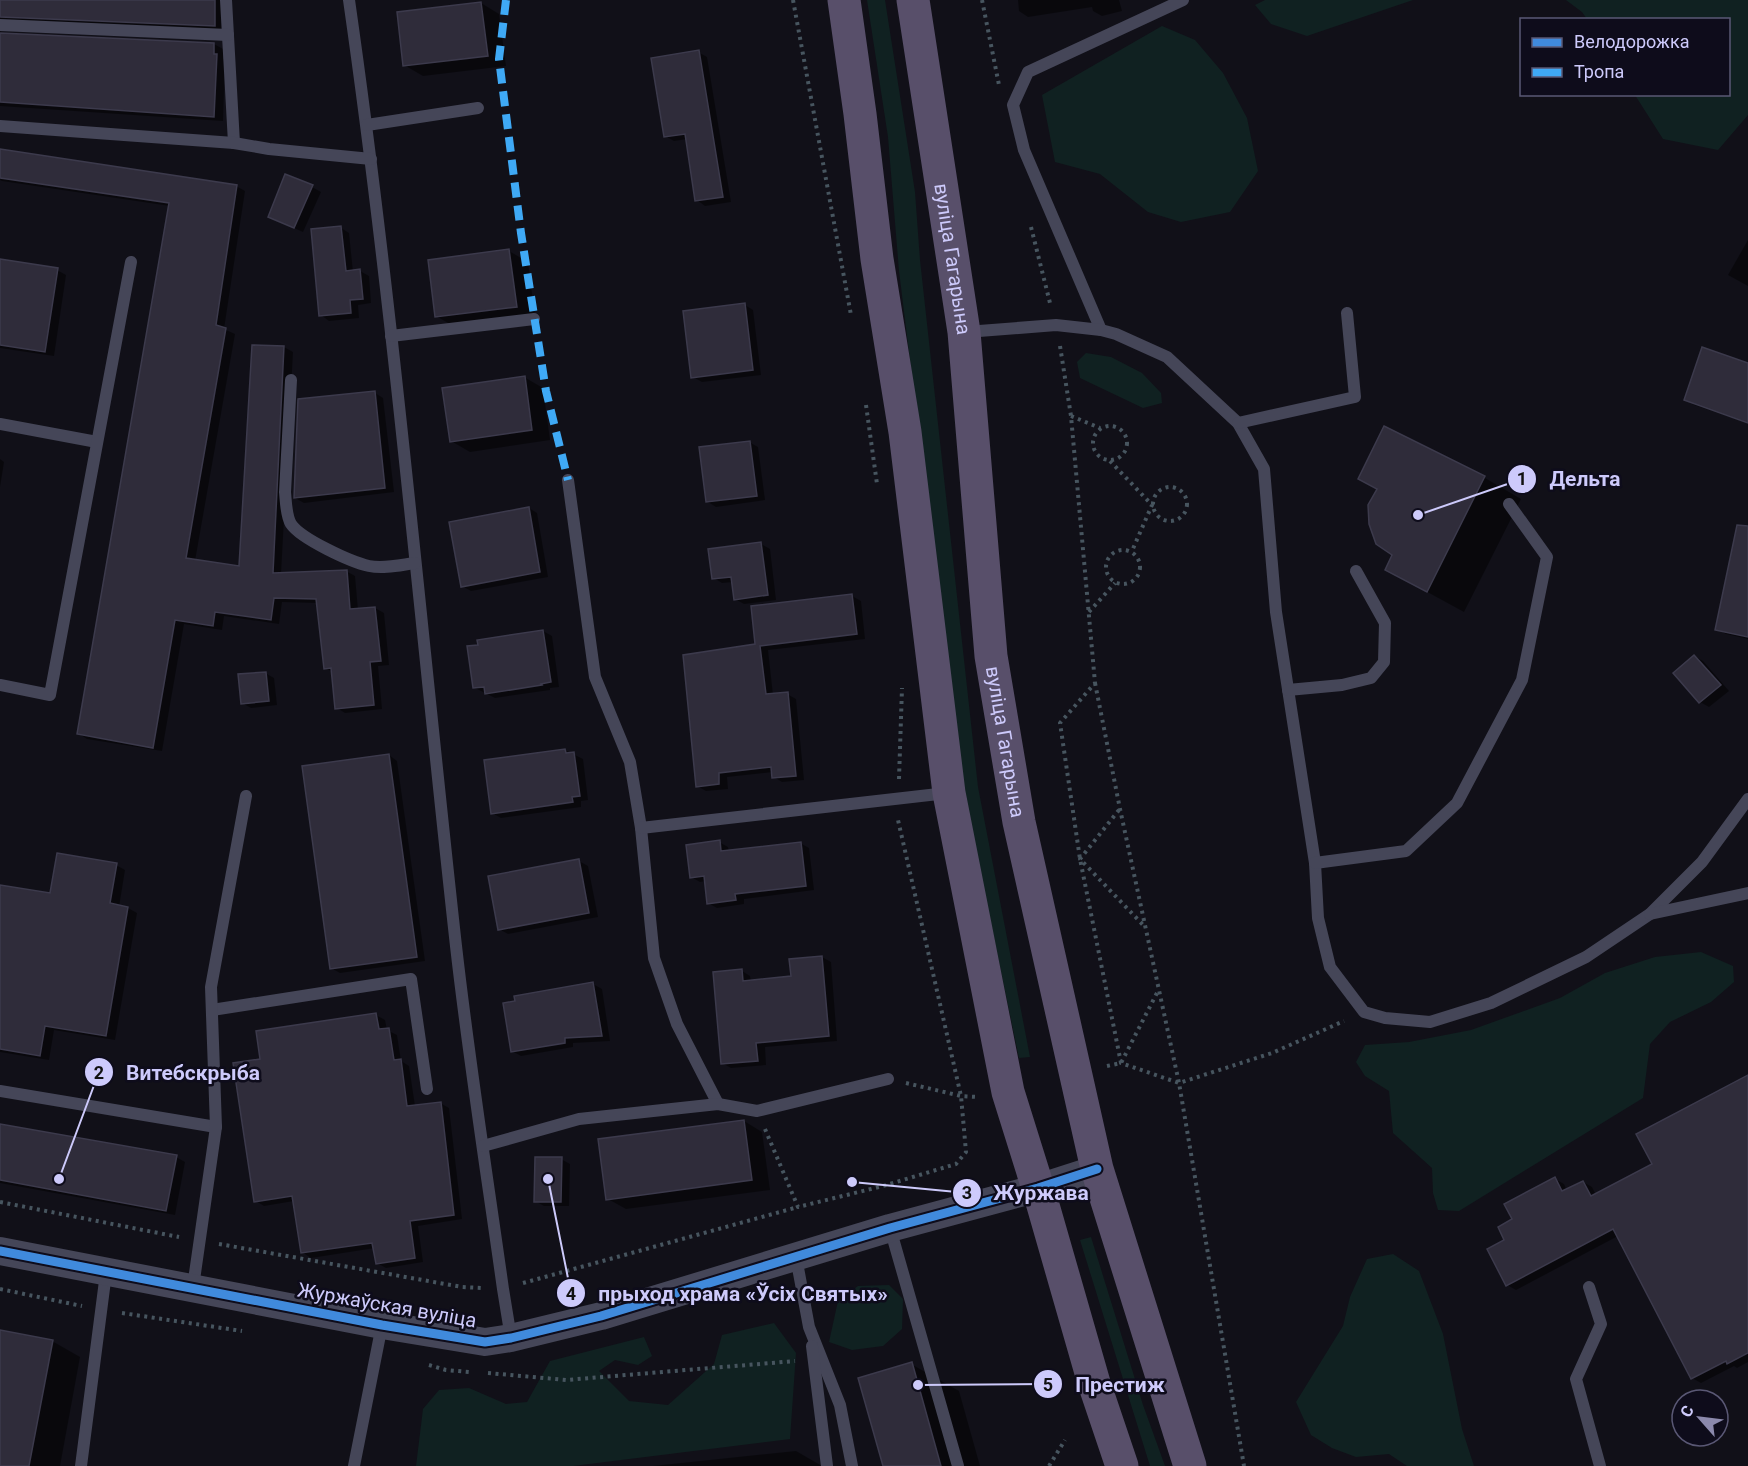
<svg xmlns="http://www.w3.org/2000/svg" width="1748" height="1466" font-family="Roboto,sans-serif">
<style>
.green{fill:#102121}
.shadow{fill:#0007}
.building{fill:#2f2c3a;stroke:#3c3a4c;stroke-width:1.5}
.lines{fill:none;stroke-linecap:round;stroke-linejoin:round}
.path{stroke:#47555f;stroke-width:4;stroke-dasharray:3 4.5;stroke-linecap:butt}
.service{stroke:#454658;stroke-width:12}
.tertiary{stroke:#454658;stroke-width:28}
.primary{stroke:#584f6a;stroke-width:33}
.quiet{stroke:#3fa9f5;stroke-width:8;stroke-dasharray:15 8;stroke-linecap:butt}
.cycleway-casing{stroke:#0e0c1b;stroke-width:13}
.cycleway{stroke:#408adc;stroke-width:9}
.labels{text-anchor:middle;stroke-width:5;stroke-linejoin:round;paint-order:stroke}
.street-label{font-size:20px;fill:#cdcafb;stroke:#0e0c1b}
.leader{fill:none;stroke:#cdcafb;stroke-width:2}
.callout-dot{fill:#cdcafb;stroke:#0e0c1b;stroke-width:2}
.mark-label{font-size:18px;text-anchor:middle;font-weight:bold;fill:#111}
.callout-label{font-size:21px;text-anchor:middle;font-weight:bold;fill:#cdcafb;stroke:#0e0c1b;stroke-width:5;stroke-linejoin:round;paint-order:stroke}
</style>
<rect width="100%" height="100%" fill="#111018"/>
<g class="green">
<path d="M867 0H885L915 192 920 260 978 787 1030 1057 1019 1058 963 789 899 271 888 137Z"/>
<path d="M1265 0H1413L1307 36 1271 24 1255 5Z"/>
<path d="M1566 0H1748V115L1718 150 1663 139 1635 95 1728 94V20L1587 19 1582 12Z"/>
<path d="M1162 26 1195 40 1223 73 1247 118 1258 171 1230 212 1181 222 1148 212 1100 174 1055 162 1042 95Z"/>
<path d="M1086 353 1111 357 1142 373 1161 393 1162 403 1143 408 1080 378 1077 362Z"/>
<path d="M1701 952 1733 966 1734 982 1711 1002 1670 1022 1650 1044 1643 1098 1459 1211 1438 1210 1433 1193 1432 1168 1393 1133 1389 1091 1365 1076 1356 1062 1365 1045 1409 1042 1471 1030 1560 998 1605 973 1655 957Z"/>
<path d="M1091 1237 1143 1405 1165 1466H1150L1080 1240Z"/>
<path d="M1393 1254 1419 1271 1443 1334 1462 1429 1474 1466H1407L1389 1454 1356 1457 1332 1448 1311 1435 1296 1402 1343 1326 1350 1297 1367 1259Z"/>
<path d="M889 1285 903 1299 902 1329 883 1346 852 1350 829 1342 838 1301 858 1286Z"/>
<path d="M774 1323 796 1353 790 1439 573 1466H416L423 1409 439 1390 469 1388 506 1404 527 1402 550 1361 644 1337 652 1356 638 1365 615 1360 599 1371 629 1401 668 1405 714 1364 722 1335Z"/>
</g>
<g class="shadow">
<path d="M0 0H223V30L2 25 0 31 2 35 214 44 223 49V59L225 60 223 121 0 106Z"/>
<path d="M1018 0H1119L1122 11 1102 16 1093 11 1092 7 1028 17 1019 11Z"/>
<path d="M481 3 499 14 506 66 423 76 404 65Z"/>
<path d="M698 52 707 57 731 202 705 206 697 200 687 139 674 141 665 136Z"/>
<path d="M0 151 236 186 245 191 224 329 235 334 195 561 241 568 284 347 293 352 281 574 346 571 355 576 358 610 375 608 384 613 389 665 378 666 382 709 345 713 337 708 333 672 325 668 318 603 282 602 279 624 224 616 222 630 184 624 162 751 87 739 78 733 170 206 2 181 0 180Z"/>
<path d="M312 187 321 192 303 232 278 221Z"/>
<path d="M341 228 349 233 353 272 360 271 369 276 371 303 358 305 359 318 329 321 321 315Z"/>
<path d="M1748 240V286L1728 275Z"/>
<path d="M509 251 528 262 535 317 455 327 436 316Z"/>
<path d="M0 261 57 270 66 275 54 356 0 348Z"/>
<path d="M745 305 753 310 761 375 702 382 693 377Z"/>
<path d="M1748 365V423L1694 405 1686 400Z"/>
<path d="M524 377 543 388 550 440 470 452 451 441Z"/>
<path d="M375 393 383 398 394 492 304 503 295 498Z"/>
<path d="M1385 428 1485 478 1521 499 1464 612 1387 570 1394 555 1379 489Z"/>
<path d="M749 442 758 447 765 500 716 507 708 502Z"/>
<path d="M0 459 4 462 0 487Z"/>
<path d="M529 508 537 513 548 577 471 591 462 586Z"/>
<path d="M761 544 770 549 776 600 744 604 735 599 733 582 722 583 714 578Z"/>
<path d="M1748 570V639L1726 634 1717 629Z"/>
<path d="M852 596 861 601 865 639 768 650 773 695 787 694 796 699 804 780 782 782 774 777 773 772 727 777 728 789 706 791 697 786 757 646Z"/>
<path d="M543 631 552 636 559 687 550 688V690L495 698 475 688Z"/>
<path d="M1694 656 1703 661 1729 691 1709 707 1700 702 1675 673Z"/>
<path d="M265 673 274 678 277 705 251 708 242 703Z"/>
<path d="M565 750 583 759 588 800 581 801V807L501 818 492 813Z"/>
<path d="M389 755 397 761 425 961 340 973 331 968Z"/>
<path d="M719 842 728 847 729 852 800 843 809 848 814 890 744 899V904L717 908 708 903 706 881 700 882 691 877Z"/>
<path d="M579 861 588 866 598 917 508 934 499 929Z"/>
<path d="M116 865 125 870 119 907 128 908 137 913 115 1040 54 1030 49 1060 0 1052V886L51 895Z"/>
<path d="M822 957 831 962 837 1041 765 1047 766 1065 731 1068 722 1063 742 971 750 976 751 982 792 978 791 960Z"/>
<path d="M593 984 602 989 610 1041 573 1043V1047L521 1056 512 1051Z"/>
<path d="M376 1015 385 1020 387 1030 397 1035 401 1061 409 1066 415 1106 440 1103 449 1108 462 1219 418 1226 423 1262 386 1268 377 1263 375 1248 311 1258 302 1252 294 1201 264 1206 256 1201 262 1061Z"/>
<path d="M1748 1076V1362L1737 1368 1734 1366 1701 1383 1692 1378 1618 1236 1516 1290 1507 1285 1506 1241 1514 1220 1555 1179 1564 1184 1567 1191 1583 1182 1592 1187 1596 1195 1654 1164Z"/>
<path d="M744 1121 762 1132 770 1190 626 1209 608 1199Z"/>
<path d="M0 1125 176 1157 185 1162 175 1215 0 1183Z"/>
<path d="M561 1159 570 1164 569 1206H544L535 1201Z"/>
<path d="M0 1331 52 1341 80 1357 60 1466H0Z"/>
<path d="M911 1364 959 1391 980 1466H885Z"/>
<path d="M796 1451 822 1466H653Z"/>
</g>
<g class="building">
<path d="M0 0H215V26L0 17Z"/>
<path d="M481 2 488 56 403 66 397 12Z"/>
<path d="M0 33 214 43V54H217L214 117 0 102Z"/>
<path d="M699 50 723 197 695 201 685 134 664 137 651 58Z"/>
<path d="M0 149 237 185 216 325 226 328 186 558 239 566 252 345 284 346 273 573 347 570 350 609 375 607 381 661 370 662 374 705 335 709 331 668 324 669 316 599 274 598 271 620 215 612 213 626 175 620 153 748 77 734 169 203 0 178Z"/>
<path d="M285 174 313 185 294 228 268 217Z"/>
<path d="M341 226 346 271 360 269 363 299 350 300 351 313 319 316 311 229Z"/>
<path d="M509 249 517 307 435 317 428 260Z"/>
<path d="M0 259 58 268 45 352 0 345Z"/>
<path d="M745 303 753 370 691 378 683 311Z"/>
<path d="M1702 347 1748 363V423L1684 400Z"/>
<path d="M525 376 532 430 450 442 442 388Z"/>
<path d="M375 391 385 488 294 498 298 399Z"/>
<path d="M1384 426 1485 476 1427 592 1385 570 1392 555 1376 544 1369 524 1368 505 1377 489 1358 479Z"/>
<path d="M750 441 757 496 706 502 699 447Z"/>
<path d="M529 507 540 572 461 587 449 522Z"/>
<path d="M1737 525 1748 526V637L1715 630Z"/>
<path d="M761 542 768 595 734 600 731 577 712 579 708 549Z"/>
<path d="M852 594 857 634 760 646 766 694 788 692 796 776 772 778 771 767 719 773V784L696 787 683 655 755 644 751 606Z"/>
<path d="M543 630 551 682 541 684 542 685 485 694 484 687 473 688 467 646 478 645 477 640Z"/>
<path d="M1694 655 1721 685 1699 703 1673 673Z"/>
<path d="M266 672 269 701 241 704 238 674Z"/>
<path d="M565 749 566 753 574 752 580 796 572 797 573 802 491 814 484 760Z"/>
<path d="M389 754 417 957 330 969 302 766Z"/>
<path d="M720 840 721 851 801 842 806 886 735 894 736 900 707 904 704 876 690 878 686 845Z"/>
<path d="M57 853 117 863 110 903 128 907 106 1036 45 1026 40 1056 0 1049V885L50 893Z"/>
<path d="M579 859 589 913 498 930 488 876Z"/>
<path d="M822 956 829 1036 756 1043 758 1061 721 1064 713 972 742 969 743 981 791 976 789 959Z"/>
<path d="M593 982 602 1036 565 1038V1043L511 1052 503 1003 515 1001 514 996Z"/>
<path d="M376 1013 379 1029 389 1028 394 1060 401 1059 407 1106 441 1102 454 1215 410 1221 415 1258 376 1264 372 1243 301 1253 292 1196 254 1202 233 1063 260 1059 256 1031Z"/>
<path d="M1748 1075V1353L1727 1364 1726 1361 1691 1379 1613 1229 1506 1286 1487 1249 1504 1240 1498 1227 1512 1219 1504 1204 1555 1177 1562 1191 1583 1181 1591 1196 1652 1164 1636 1134Z"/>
<path d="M744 1120 752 1180 606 1200 598 1139Z"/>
<path d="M0 1124 177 1155 166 1211 0 1180Z"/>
<path d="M535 1157H562L561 1202H534Z"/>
<path d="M0 1330 53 1340 29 1466H0Z"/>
<path d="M912 1362 929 1423 941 1466H883L858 1378Z"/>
</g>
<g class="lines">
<g class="path">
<path d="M793 0 851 315"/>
<path d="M982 0 999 85"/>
<path d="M1031 227 1051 307"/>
<path d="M1060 346 1071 416 1095 683 1060 723 1080 859 1121 1063 1179 1083 1244 1466"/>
<path d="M866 405 877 484"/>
<path d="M1071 416 1100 428"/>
<circle cx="1110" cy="443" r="17"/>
<path d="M1110 461 1152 505 1132 551"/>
<circle cx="1170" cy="504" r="17"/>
<circle cx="1123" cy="567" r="17"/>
<path d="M1089 612 1115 583"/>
<path d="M1095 683 1120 809 1179 1083 1272 1053 1344 1021"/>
<path d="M899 779 902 688"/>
<path d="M1119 810 1080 859 1145 927"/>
<path d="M1107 1066 1121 1063 1159 989"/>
<path d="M906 1083 961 1096 978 1097"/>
<path d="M765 1129 798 1207 883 1186 956 1164 966 1152 961 1096 898 820"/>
<path d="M0 1202 179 1237"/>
<path d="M219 1244 462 1287 483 1288"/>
<path d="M523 1283 798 1207"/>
<path d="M0 1289 82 1306"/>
<path d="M122 1313 242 1331"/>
<path d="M429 1365 446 1370 469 1372"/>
<path d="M488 1373 566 1380 795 1361"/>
<path d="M1049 1466 1065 1440"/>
</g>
<g class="service">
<path d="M226 0 234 143"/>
<path d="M349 0C394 314 421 631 456 946 469 1061 487 1175 503 1289L511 1338"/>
<path d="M0 25 228 35"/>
<path d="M367 125 478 108"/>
<path d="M0 126 234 143 269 149 371 159"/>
<path d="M1101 330 1024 150 1013 105 1028 72 1183 0"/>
<path d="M966 332 1056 325 1101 330 1116 334 1167 357 1238 423 1264 469 1276 612 1315 863 1318 918 1330 967 1364 1012 1385 1018 1430 1022 1491 1003 1586 957 1650 914 1702 862 1748 799"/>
<path d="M391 336 534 319"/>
<path d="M291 380 285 492C286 502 286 516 291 524 301 539 351 562 369 566 384 569 400 565 415 563"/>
<path d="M1238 423 1355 397 1347 313"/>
<path d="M0 424 97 442"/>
<path d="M568 480 595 677 630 762 641 828 654 958 677 1024 718 1104"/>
<path d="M0 685 50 695 131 262"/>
<path d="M1288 690 1342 685 1371 678 1384 662 1385 623 1356 571"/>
<path d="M641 828 947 793"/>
<path d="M1315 863 1406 851 1457 803 1522 680 1547 557 1509 504"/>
<path d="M1650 914 1748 893"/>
<path d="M212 1010 411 979 427 1089"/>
<path d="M0 1091 216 1127"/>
<path d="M483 1146 579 1119 718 1104 757 1111 888 1079"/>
<path d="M890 1228 958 1466"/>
<path d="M796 1257 809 1327 840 1405 852 1466"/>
<path d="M193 1287 216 1127 211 987 246 796"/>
<path d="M1589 1287 1601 1324 1576 1379 1600 1466"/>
<path d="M812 1346 827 1466"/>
<path d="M81 1466 106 1273"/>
<path d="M354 1466 382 1325"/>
</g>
<path class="tertiary" d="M0 1251 382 1325 485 1342 511 1338 601 1316 890 1228 1038 1188 1097 1169"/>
<g class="primary">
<path d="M844 0 860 114 877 259 905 432 949 793 1008 1092 1038 1188 1094 1383 1122 1466"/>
<path id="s1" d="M913 0 964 332 991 656 1019 822 1097 1169 1190 1466"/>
</g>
<path class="quiet" d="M506 0 499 59 521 233 546 391 568 480"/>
<g class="cycleway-casing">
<path id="cycleway" d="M0 1251 382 1325 485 1342 511 1338 601 1316 890 1228 1038 1188 1097 1169"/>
</g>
<use href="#cycleway" class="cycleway"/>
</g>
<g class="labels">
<g class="street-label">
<text dy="7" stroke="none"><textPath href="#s1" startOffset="262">вуліца Гагарына</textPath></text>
<text dy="7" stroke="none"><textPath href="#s1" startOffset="748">вуліца Гагарына</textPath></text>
<text transform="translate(387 1305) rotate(10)" y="7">Журжаўская вуліца</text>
</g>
</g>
<path class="leader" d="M1418 515L1522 479M59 1179L99 1072M852 1182L967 1193M548 1179L571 1293M918 1385L1048 1384"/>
<g class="callout-dot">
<circle cx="1418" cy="515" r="6"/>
<circle cx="59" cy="1179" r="6"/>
<circle cx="852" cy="1182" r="6"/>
<circle cx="548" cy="1179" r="6"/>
<circle cx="918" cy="1385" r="6"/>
<circle cx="1522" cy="479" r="15"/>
<circle cx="99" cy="1072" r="15"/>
<circle cx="967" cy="1193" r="15"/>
<circle cx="571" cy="1293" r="15"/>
<circle cx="1048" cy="1384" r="15"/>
</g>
<g class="mark-label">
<text x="1522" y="485">1</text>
<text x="99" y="1079">2</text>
<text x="967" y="1199">3</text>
<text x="571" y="1300">4</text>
<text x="1048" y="1391">5</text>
</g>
<g class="callout-label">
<text x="1585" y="486">Дельта</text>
<text x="193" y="1080">Витебскрыба</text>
<text x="1041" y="1200">Журжава</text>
<text x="743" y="1301">прыход храма «Ўсіх Святых»</text>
<text x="1120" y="1392">Престиж</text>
</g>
<rect x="1520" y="18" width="210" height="78" fill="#0e0c1b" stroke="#5a5875" stroke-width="1.5"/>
<rect x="1532" y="38" width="30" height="9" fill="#408adc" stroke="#5a5875" stroke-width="1.5"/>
<text x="1574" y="48" font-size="18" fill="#cdcafb">Велодорожка</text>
<rect x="1532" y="68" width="30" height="9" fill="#3fa9f5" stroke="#5a5875" stroke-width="1.5"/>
<text x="1574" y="78" font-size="18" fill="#cdcafb">Тропа</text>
<g transform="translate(1700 1418) rotate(298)"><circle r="28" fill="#0e0c1b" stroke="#5a5875" stroke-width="1.5"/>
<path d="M0-4.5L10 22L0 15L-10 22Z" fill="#8b89ac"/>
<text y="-9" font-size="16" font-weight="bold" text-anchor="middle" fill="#cdcafb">С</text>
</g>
</svg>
